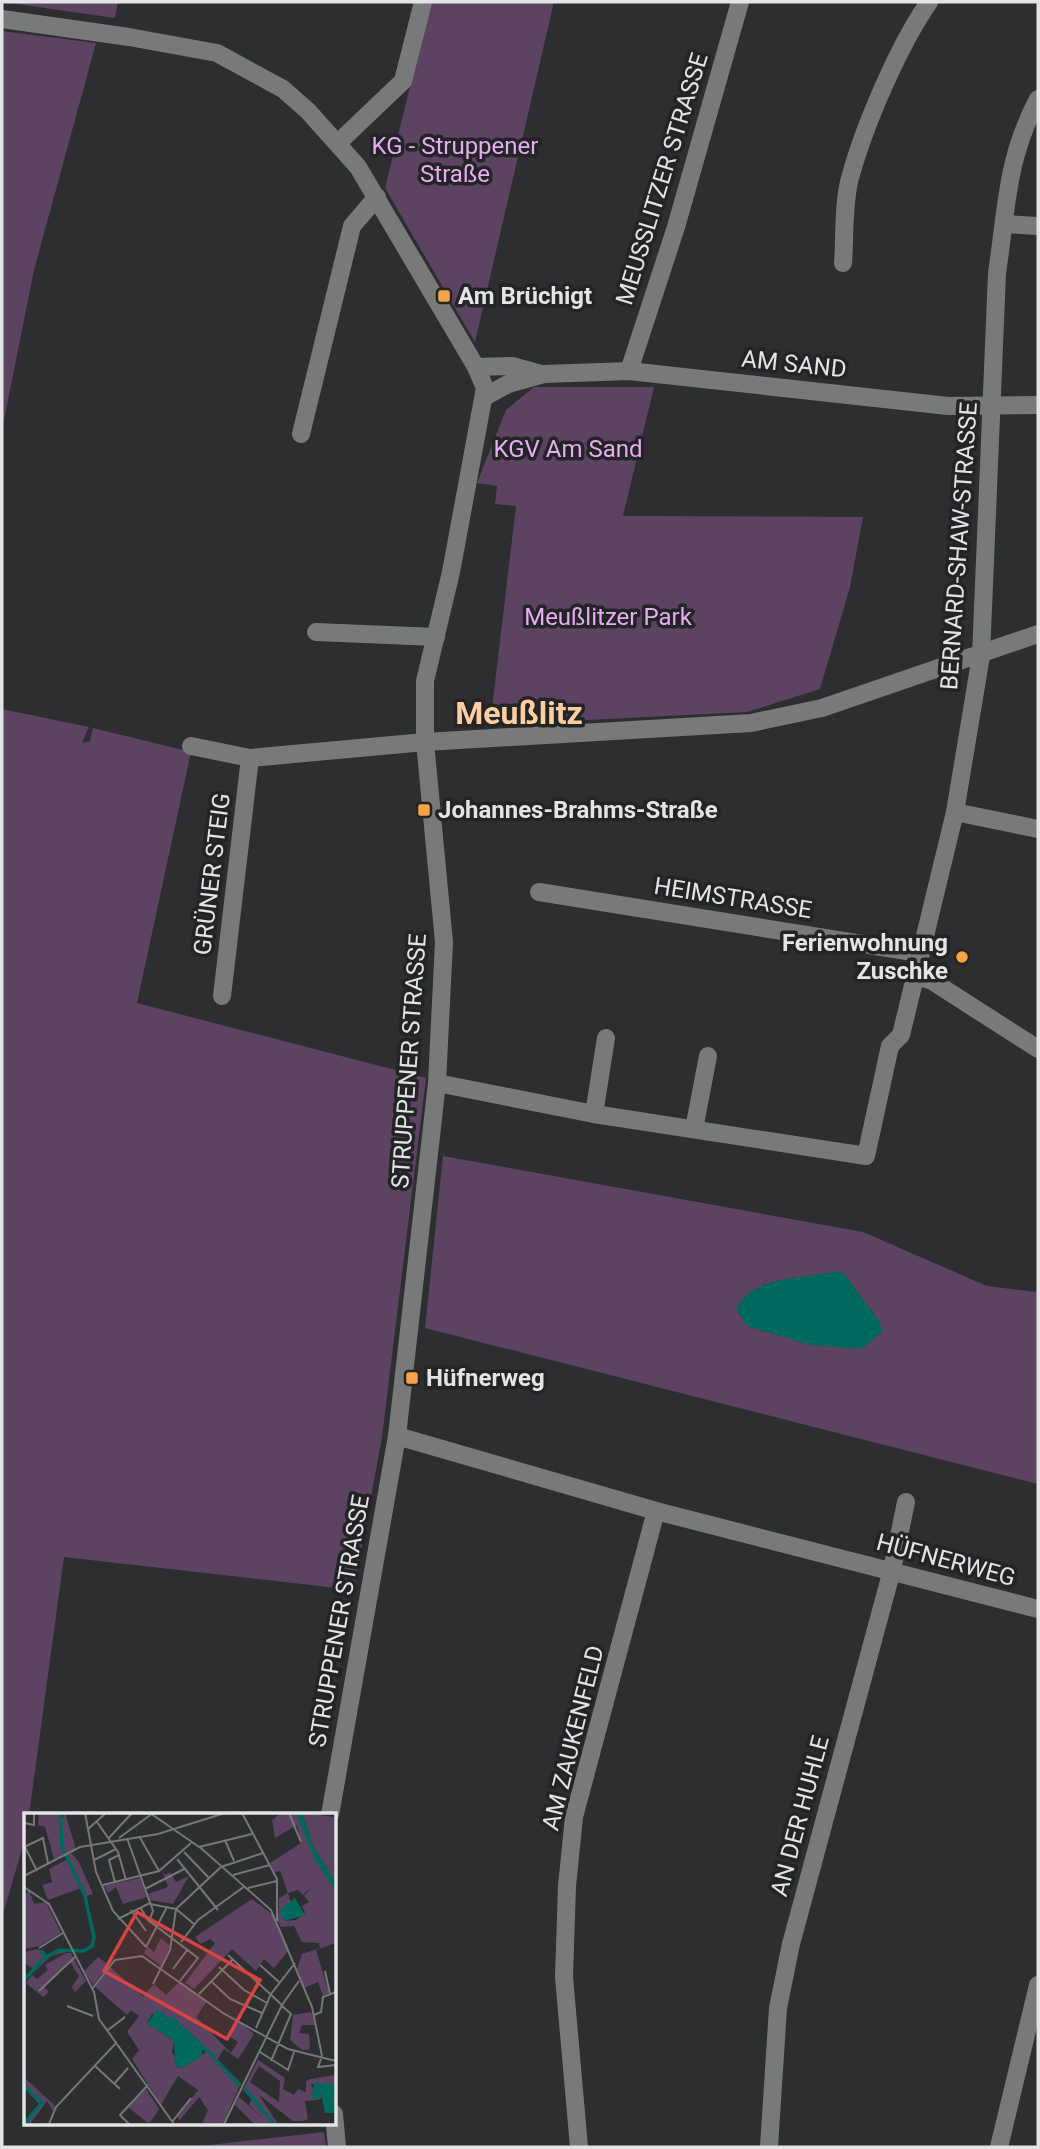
<svg xmlns="http://www.w3.org/2000/svg" width="1040" height="2149" font-family="Roboto,sans-serif">
<style>
.green{fill:#5c4361}
.water{fill:#00695e}
.lines{fill:none;stroke-linecap:round;stroke-linejoin:round}
.minor{stroke:#787a7a;stroke-width:18}
.poi-dot{fill:#f5a346;stroke:#232426;stroke-width:2.5}
.labels{text-anchor:middle;stroke-width:7;stroke-linejoin:round;paint-order:stroke}
.park-label{font-size:24px;fill:#e7acf1;stroke:#232426}
.street-label{font-size:24px;fill:#e2e4e5;stroke:#232426}
.poi-label{font-size:24px;font-weight:bold;fill:#e2e4e5;stroke:#232426;text-anchor:start}
.district-label{font-size:32px;font-weight:bold;fill:#fecea1;stroke:#232426}
.inset-river{fill:none;stroke:#00695e;stroke-width:3.5}
.inset-road{fill:none;stroke:#757778;stroke-width:2}
.view{fill:#d84444;fill-opacity:0.15;stroke:#d84444;stroke-width:3.5}
.inset-edge{fill:none;stroke:#e2e4e5;stroke-width:3.5}
</style>
<rect width="100%" height="100%" fill="#2c2e30"/>
<g class="green">
<path d="M3 2H118L115 18Z"/>
<path d="M431 2H554L475 342 385 188Z"/>
<path d="M2 31 96 43 34 270 2 430Z"/>
<path d="M534 387H654L623 516 863 517 850 587 820 689 747 712 490 725 516 506 495 504 497 486 477 483 506 410Z"/>
<path d="M2 709 89 727 82 743 90 741 93 728 191 752 137 1003 426 1078 382 1437 354 1590 64 1557 29 1815H26V1836L2 1917Z"/>
<path d="M443 1156 863 1232 987 1286 1038 1292V1484L425 1328Z"/>
<path d="M324 2132 326 2147H192Z"/>
</g>
<path class="water" d="M838 1271 844 1274 879 1321 882 1331 862 1349 811 1345 747 1326 736 1309C751 1275 808 1279 838 1271Z"/>
<g class="lines">
<g class="minor">
<path d="M2 19 129 37 217 53 283 89 308 111 358 167 476 367 485 388 451 572 425 681V742L444 942 437 1083 397 1436 330 1815"/>
<path d="M339 142 403 81 423 2"/>
<path d="M1004 224 1038 226"/>
<path d="M843 263C845 236 843 204 850 178 864 126 899 45 929 2"/>
<path d="M476 367 512 366 541 374"/>
<path d="M629 371 676 227 740 2"/>
<path d="M486 396 508 384 544 374 629 371 948 406 1038 405"/>
<path d="M301 434 352 226 377 197"/>
<path d="M316 632 436 637"/>
<path d="M191 746 250 758 425 742 751 723 822 708 1038 634"/>
<path d="M955 812 1038 829"/>
<path d="M539 892 919 953"/>
<path d="M914 975 932 981 1038 1049"/>
<path d="M222 996 250 758"/>
<path d="M437 1083 594 1114 866 1156 890 1046 901 1035 955 812 981 656 997 273C1007 207 1006 160 1038 99"/>
<path d="M594 1114 606 1038"/>
<path d="M694 1129 708 1056"/>
<path d="M397 1436 656 1511 1038 1609"/>
<path d="M334 2114 337 2147"/>
<path d="M579 2147 564 1977 567 1886 574 1817 656 1511"/>
<path d="M769 2147 778 2008 791 1944 892 1570 906 1502"/>
<path d="M999 2147 1038 1985"/>
</g>
</g>
<g class="poi-dot">
<rect x="437" y="289" width="14" height="14" rx="3.5"/>
<rect x="417" y="803" width="14" height="14" rx="3.5"/>
<circle cx="962" cy="957" r="7"/>
<rect x="405" y="1371" width="14" height="14" rx="3.5"/>
</g>
<g class="labels">
<g class="park-label">
<text x="455" y="154">KG - Struppener<tspan x="455" dy="28">Straße</tspan></text>
<text x="568" y="457">KGV Am Sand</text>
<text x="608" y="625">Meußlitzer Park</text>
</g>
<g class="street-label">
<text transform="translate(662 179) rotate(-73)" y="8">MEUSSLITZER STRASSE</text>
<text transform="translate(794 364) rotate(6)" y="8">AM SAND</text>
<text transform="translate(959 546) rotate(-86)" y="8">BERNARD-SHAW-STRASSE</text>
<text transform="translate(212 874) rotate(-83)" y="8">GRÜNER STEIG</text>
<text transform="translate(733 898) rotate(9)" y="8">HEIMSTRASSE</text>
<text transform="translate(409 1061) rotate(-86)" y="8">STRUPPENER STRASSE</text>
<text transform="translate(946 1560) rotate(15)" y="8">HÜFNERWEG</text>
<text transform="translate(339 1621) rotate(-80)" y="8">STRUPPENER STRASSE</text>
<text transform="translate(573 1738) rotate(-76)" y="8">AM ZAUKENFELD</text>
<text transform="translate(800 1816) rotate(-75)" y="8">AN DER HUHLE</text>
</g>
<g class="poi-label">
<text x="458" y="304">Am Brüchigt</text>
<text x="438" y="818">Johannes-Brahms-Straße</text>
<text x="948" y="951" text-anchor="end">Ferienwohnung<tspan x="948" dy="28">Zuschke</tspan></text>
<text x="426" y="1386">Hüfnerweg</text>
</g>
<g class="district-label">
<text x="519" y="724">Meußlitz</text>
</g>
</g>
<g transform="translate(24 1813)">
<rect width="312" height="312" fill="#2c2e30"/>
<path d="M15 0H36V10L41 0 52 36 30 46 21 14 14 12ZM257 0H272L311 77V130L292 137 305 180 299 183 294 169 280 175 273 156 278 141 296 135 295 130 278 129 270 113 257 114 254 108 255 85 264 80 267 90 257 97 260 108 272 107 281 100 278 93 285 89 280 83 289 73 279 82 274 77 264 80 256 58 250 59 246 50 277 30 273 12 251 25 248 7ZM278 0 311 4V68L290 35ZM47 40 55 49 69 81 62 83 43 42ZM44 46 57 75 24 87 18 72 28 69 25 56ZM138 57 141 62 146 59 152 69 165 63 149 91 126 87 124 81 144 74ZM116 65 123 84 99 91 92 74 84 80 80 73ZM5 76 10 91 22 89 37 120 15 133 0 136V84ZM228 86 248 101 265 137 250 155 240 146 232 158 208 136 170 176 161 170 191 130 186 126 176 131 171 124ZM137 125 146 133 137 153 120 140 123 133 130 139ZM15 136 21 145 35 137 46 138 27 143 12 157 0 150V139ZM42 140H47L62 168 51 179 48 174 55 163 46 149 20 174 25 179 19 184 2 170 8 162 13 166 24 157 21 152ZM74 144 85 152 69 172 60 158ZM86 154 119 183 130 171 142 182 156 168 183 188 172 204 207 240 214 229 206 224 213 207 230 221 214 246 200 236 193 247 217 270 199 311H178L184 297 175 284 156 307 153 304 174 277 154 263 137 292 108 246 115 237 103 219 115 203 107 197 103 202 71 174ZM128 201 163 222 182 239 160 253 148 240 150 228 123 210ZM287 199 292 212H278L275 220 285 221 286 230 285 237H278L266 227 269 202ZM234 247 261 265 259 276 270 282 274 276 282 279V268L286 266 311 262V271H287L294 287 296 281 300 283 294 287 281 288 284 306 278 308H269L235 282 254 311H230L211 292 215 284 241 307 225 292 228 285 219 277ZM235 253 256 268 255 289 226 269ZM0 264 31 293 29 298 23 288 6 311 0 308 16 292 0 275ZM122 276 135 296 125 311 104 294Z" fill="#5c4361" fill-rule="evenodd"/>
<path d="M272 0H278L290 35 311 68V77L291 47ZM271 85 281 102 260 108 256 97ZM134 196 179 235 177 244 157 255 151 252 150 228 123 210ZM290 270 311 271V300H301L297 281 294 287 288 285Z" fill="#00695e"/>
<path class="inset-river" d="M17 137 22 144 35 137 60 138 68 133 70 124 61 83 38 34 36 0M0 167 20 145M147 204 191 245M192 247 216 273M0 273 18 290 0 311M221 276 250 311"/>
<path class="inset-road" d="M61 0 72 59 89 98 122 134M126 0 178 36 247 97 288 194 298 243 294 254 312 252M218 0 253 66V108M265 0 277 29M73 9 94 39 102 67M0 10 10 12V0M64 16 82 0M115 23 135 58M95 25 129 0M103 25 129 98 125 108M84 26 108 0M201 27 210 48M0 32 13 58M0 34 19 25 24 50M175 34 228 21M160 39 185 65M153 46 194 97M70 47 92 36M209 62 246 52M0 63 56 34 134 21 201 0M91 69 85 47 95 42M79 72 135 58 167 30M0 74 25 91 70 179 75 206 150 311M224 75 253 68M121 76 160 56M126 91 152 96 170 111M116 94 124 107 174 145 156 168M107 97 122 118M94 106 126 90M157 129 174 107 221 73M122 134 143 94M15 135 39 120M204 142 258 192M236 152 255 169M195 154 220 177 243 190M149 156 164 136M301 158 306 181M188 169 206 186 238 200M129 171 146 137 152 96 197 54 239 40M68 176 91 147 118 143 199 200 264 236 312 248M15 178 51 144M175 181 209 146M43 193 69 203M290 202 297 199 299 184 312 179M232 215 247 181 271 150M84 217 101 204M236 239 264 257 270 239M247 248 267 201 257 192M71 253 96 276M90 271 104 255M148 309 167 285M25 311 32 294 93 229M105 311 96 302 124 272M200 311 258 192 275 168"/>
<path class="view" d="M113 99 236 167 203 226 80 158Z"/>
<rect width="312" height="312" class="inset-edge"/>
</g>
<rect width="1040" height="2149" fill="none" stroke="#e2e4e5" stroke-width="7"/>
</svg>
